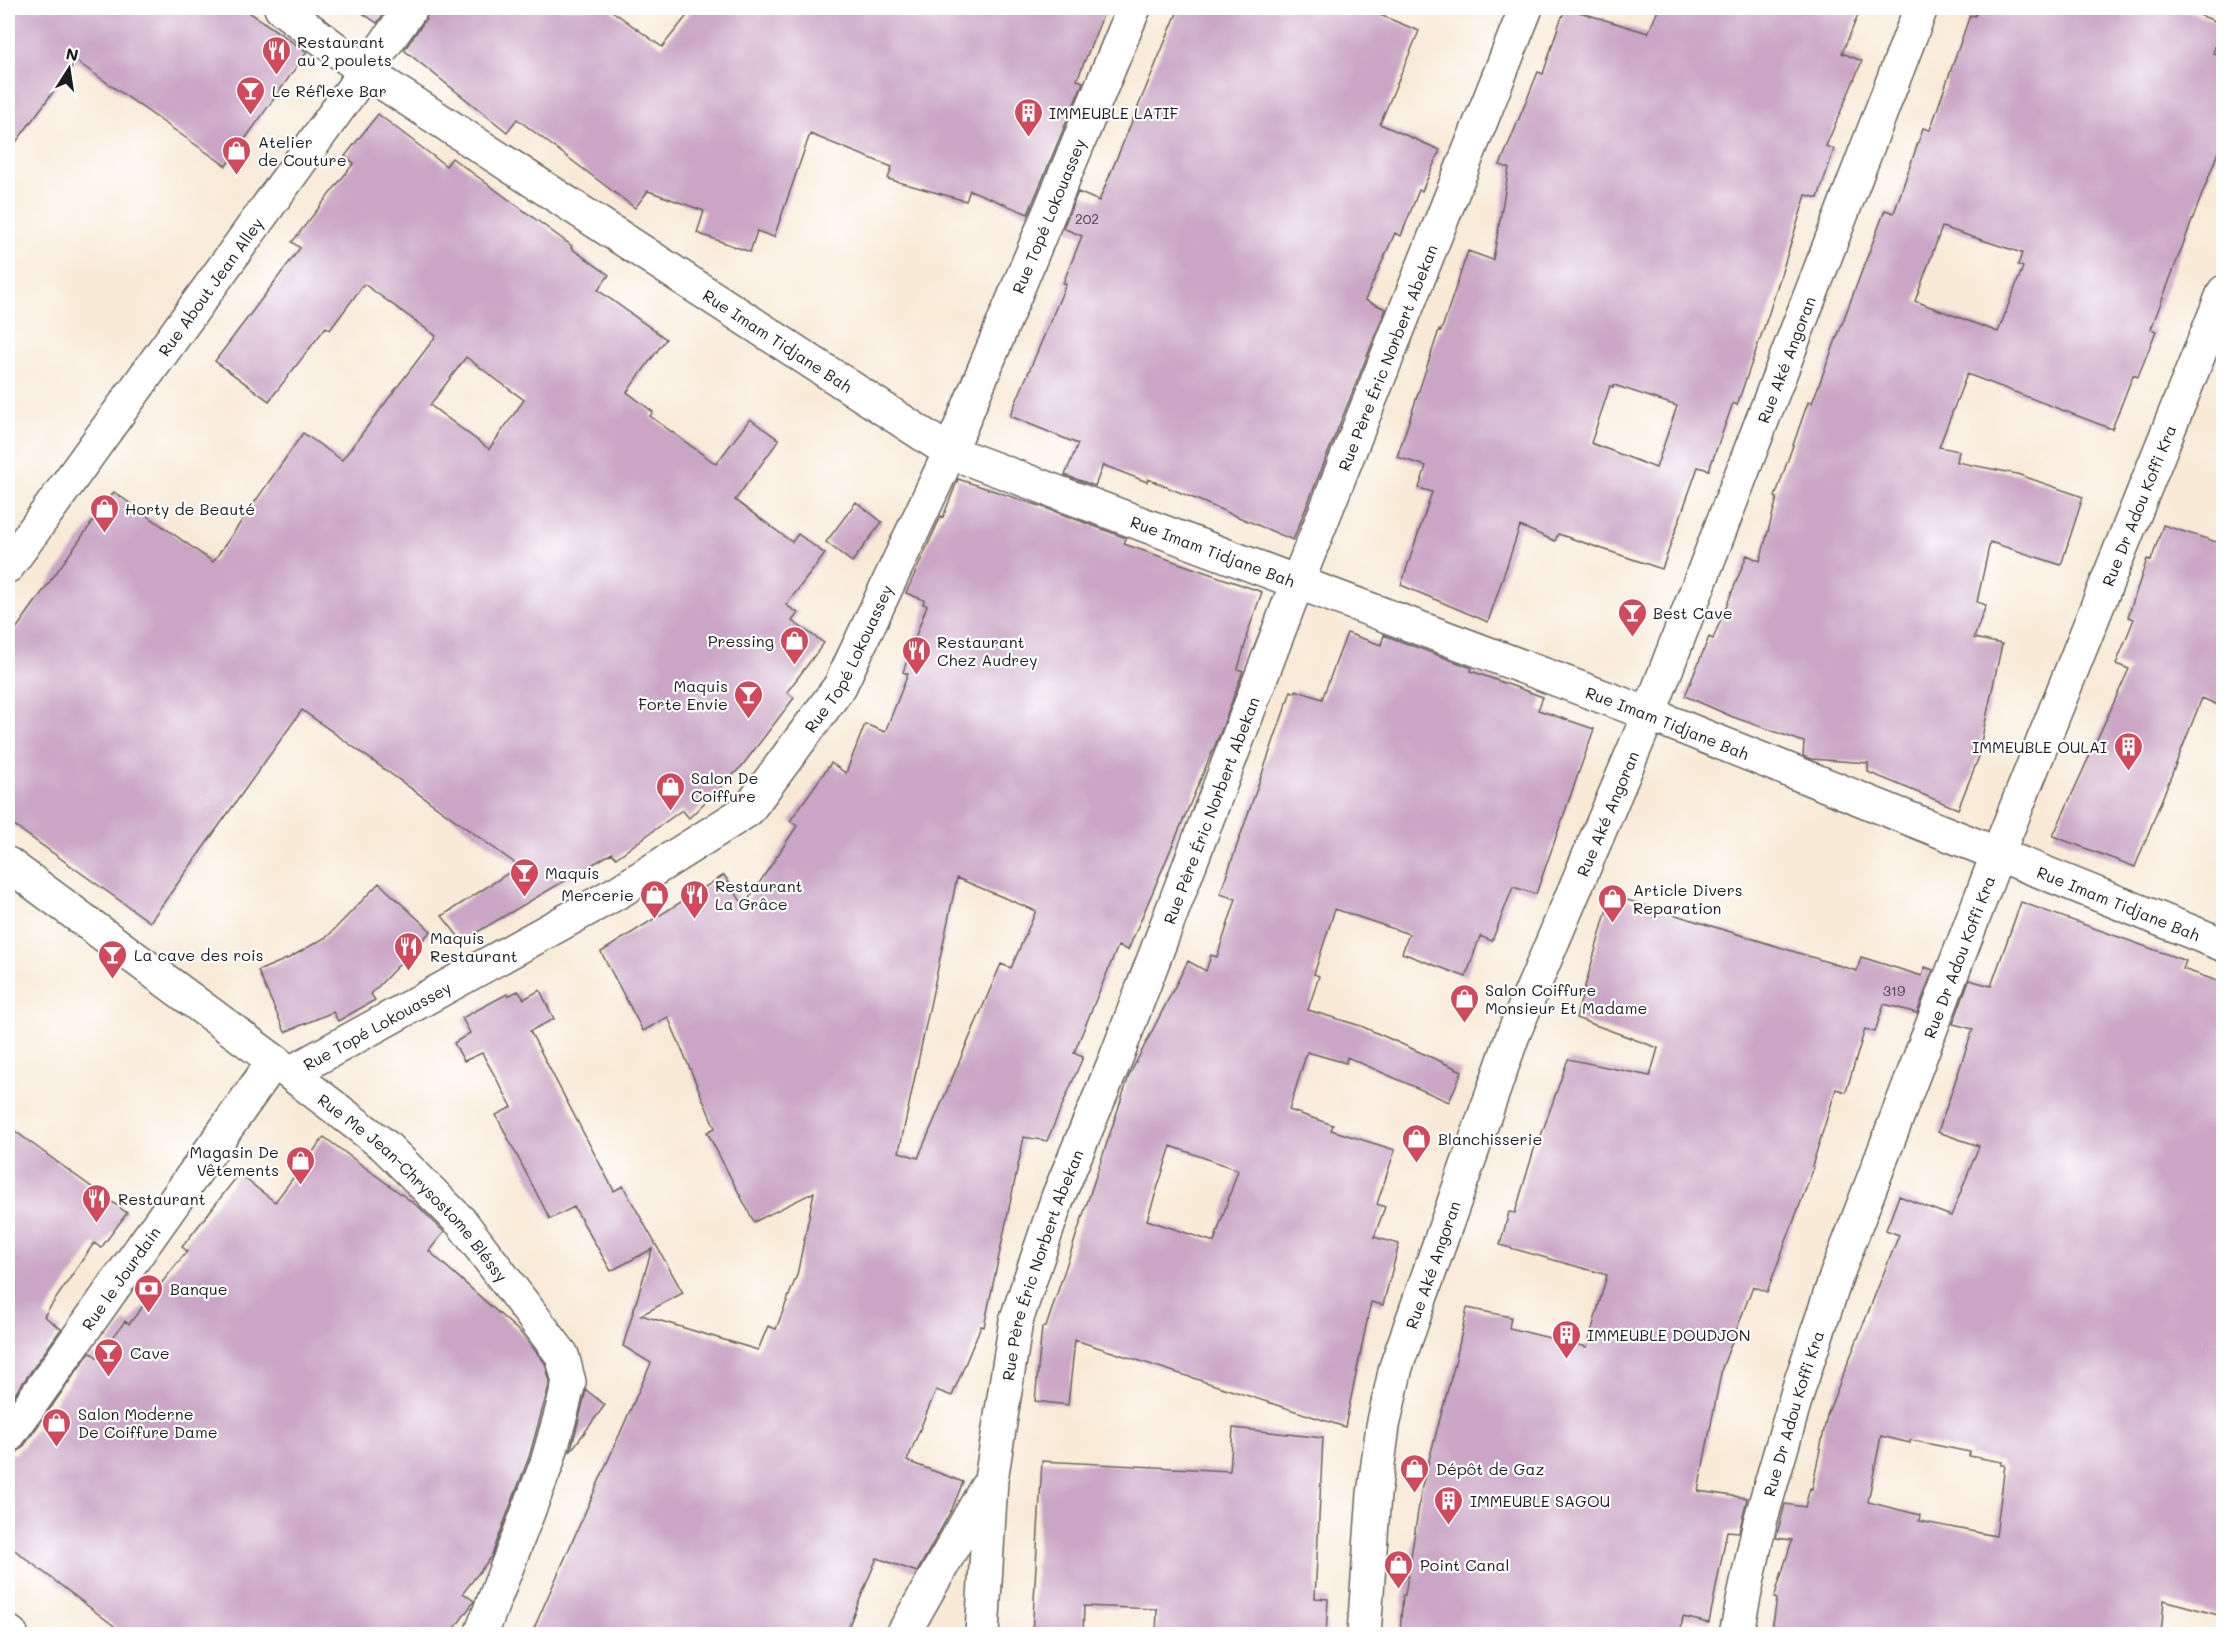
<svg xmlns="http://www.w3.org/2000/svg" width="2231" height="1642" viewBox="0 0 2231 1642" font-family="Mali,sans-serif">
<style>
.building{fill:#caa5c5;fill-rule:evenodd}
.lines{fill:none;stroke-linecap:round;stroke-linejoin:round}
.minor-casing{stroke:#69645d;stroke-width:36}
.minor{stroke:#fff;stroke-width:33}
.labels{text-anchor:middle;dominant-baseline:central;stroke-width:4.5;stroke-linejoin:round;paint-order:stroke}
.number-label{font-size:14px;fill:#483e46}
.poi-label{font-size:16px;fill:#1c1c1c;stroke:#fff;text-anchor:start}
.street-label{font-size:16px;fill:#1c1c1c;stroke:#fff}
</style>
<rect width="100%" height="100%" fill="#fff"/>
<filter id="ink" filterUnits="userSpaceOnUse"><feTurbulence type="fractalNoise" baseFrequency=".0167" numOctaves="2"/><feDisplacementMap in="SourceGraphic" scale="12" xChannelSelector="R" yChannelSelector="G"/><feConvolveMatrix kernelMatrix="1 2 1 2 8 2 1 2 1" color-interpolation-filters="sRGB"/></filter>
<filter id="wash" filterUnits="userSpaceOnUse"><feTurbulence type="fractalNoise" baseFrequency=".008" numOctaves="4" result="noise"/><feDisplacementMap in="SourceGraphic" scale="24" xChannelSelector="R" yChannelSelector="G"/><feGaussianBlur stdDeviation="1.35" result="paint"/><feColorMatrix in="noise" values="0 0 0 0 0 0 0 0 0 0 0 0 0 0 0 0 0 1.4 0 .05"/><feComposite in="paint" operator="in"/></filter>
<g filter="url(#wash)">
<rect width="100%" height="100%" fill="#f8ead7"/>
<g id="blocks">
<path class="building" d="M8 8H243L307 52 226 166 76 61 8 153Z
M355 8H388L377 23Z
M429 8H608L662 47 693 8H1106L1077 80 1083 82 1028 214 970 190 966 201 888 179 892 167 810 134 774 237 757 231 750 252 697 233 704 211 648 191 635 208 517 119 507 132 404 50 426 19Z
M1179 8H1363L1419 31 1380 124 1440 150 1422 191 1419 190 1401 236 1395 233 1365 300 1386 309 1293 540 1148 479 1147 482 1103 465 1095 486 1065 475 1078 444 1010 416 1066 284 1063 283 1082 236 1063 228 1078 192 1099 201Z
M1566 8 1648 33 1659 8H1861L1842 53 1862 61 1826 146 1834 149 1818 198 1806 195 1769 313 1737 405 1733 403 1709 470 1698 467 1662 569 1558 534 1555 541 1520 526 1488 622 1401 585 1432 492 1419 488 1426 466 1397 457 1439 330 1441 331 1468 251 1493 260 1509 168 1500 165 1538 72 1543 74 1559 24ZM1614 385 1677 406 1656 468 1591 443 1610 386 1613 387Z
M1978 8H2181L2223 24 2213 53 2223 56V139L2151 329 2156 331 2138 377 2133 375 2112 429 1967 374 1939 447 1959 451 1957 462 2017 474 2083 497 2061 565 1990 542 1977 602 1986 605 1974 638 2002 644 1981 742 1984 744 1958 809 1868 772V763L1811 759 1803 756 1804 742 1733 717 1685 696 1709 637 1713 639 1747 555 1760 561 1777 498 1775 497 1808 402 1812 403 1885 210 1894 213 1923 128 1930 130 1970 15 1975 16ZM1942 227 2022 253 2018 265 2023 267 1998 332 1915 301Z
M378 114 446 166 452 158 572 246 571 248 609 275 598 290 666 339 627 392 653 412 650 416 716 464 750 419 779 440 735 500 792 542 798 534 825 554 786 605 798 613 792 621 824 643 787 692 794 698 742 766 689 818 682 810 616 858 612 853 462 941 442 916 519 866 302 710 150 922 8 821V640L114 492 213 562 303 433 342 460 436 336 364 284 330 330 326 327 269 401 215 361 300 248 292 242 354 163 345 156ZM466 357 524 400 489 449 430 405Z
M958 479 1040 506 1126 538 1124 544 1262 592 1246 637 1247 638 1238 669 1243 671 1221 731 1128 950 1118 946 1074 1053 1083 1057 1047 1141 1024 1137 984 1327 981 1326 952 1396 936 1390 907 1461 963 1482 952 1509 917 1572 877 1558 845 1635H531L651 1363 623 1346 652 1249 611 1271 574 1207 550 1219 496 1115 512 1107 482 1053 464 1061 454 1043 470 1033 462 1018 507 994 508 996 518 991 524 999 540 990 554 1019 530 1031 614 1191 623 1186 683 1293 641 1315 758 1350 768 1326 776 1329 797 1275 814 1192 754 1222 707 1132 715 1128 668 1017 643 1031 601 952 724 875 744 906 797 826 790 821 831 763 846 773 865 724 885 732 908 674 903 672 927 605 923 604 924 600 906 593 941 516 943 517ZM957 878 1036 911 1011 968 1001 964 918 1158 899 1152Z
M856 502 882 522 852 562 826 542Z
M2163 525 2223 544V707L2202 698 2135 867 2053 836 2129 669 2116 664 2134 619 2128 617 2147 559 2151 561Z
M1347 633 1381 645 1384 635 1472 668 1471 671 1543 697 1538 710 1594 729 1536 894 1513 887 1492 941 1480 936 1466 977 1402 953 1409 934 1335 909 1314 974 1319 976 1308 1010 1361 1026 1462 1071 1449 1102 1347 1057 1346 1063 1307 1052 1289 1110 1333 1125 1331 1130 1395 1150 1377 1204 1385 1207 1374 1237 1399 1244 1383 1305 1371 1302 1345 1427 1075 1340 1068 1405 1035 1401 1042 1327H1046L1129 1076 1188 961 1206 971 1211 955 1217 957 1236 899 1220 894 1291 691 1296 693V690L1322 699ZM1171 1146 1238 1170 1214 1242 1147 1220Z
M379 883 431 931 371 994 375 1000 338 1021 333 1012 285 1032 258 971 289 958 328 936Z
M1611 895 1857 971 1861 957 1922 976 1925 967 1933 970 1917 1013 1884 1004 1875 1032 1865 1029 1846 1092 1836 1089 1812 1166 1814 1167 1767 1292 1753 1286 1722 1368 1698 1491 1747 1498 1739 1532 1727 1531 1709 1623 1683 1617 1680 1635H1450L1400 1631 1403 1595H1405L1422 1486 1456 1359 1467 1308 1511 1317 1509 1328 1587 1347 1607 1275 1500 1245 1509 1212 1515 1213 1535 1146 1537 1147 1568 1059 1650 1076 1658 1048 1576 1018Z
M2021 902 2186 961 2183 969 2223 983V1595L2218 1615 2164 1600 2161 1635H1771L1777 1599 1774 1598 1792 1540 1776 1538 1785 1504 1805 1507 1810 1488 1812 1489 1827 1415 1899 1235 1886 1230 1899 1196 1951 1216 1979 1146 1938 1132 1973 1029 1953 1024 1969 980 1991 986ZM1881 1436 1910 1443V1440L1970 1452 1969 1456 2002 1462 2001 1465H2005L1996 1536 1919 1521 1920 1515 1868 1502Z
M8 1126 127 1213 101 1248 94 1243 44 1316 61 1329 8 1404Z
M324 1137 420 1208 444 1232 429 1251 521 1333 545 1363 550 1382 529 1457 491 1557 463 1593 474 1601 472 1604 450 1635H126L8 1545V1455L16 1453 23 1447 90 1352 98 1358 125 1321 129 1324 187 1251 182 1247 239 1174 275 1202Z
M586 1390 605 1405 570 1452 579 1419Z
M1233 1428 1323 1438 1315 1598 1328 1599 1326 1635H1156L1157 1609 1084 1606 1083 1635H1032L1042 1461 1230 1471Z"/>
</g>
</g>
<g filter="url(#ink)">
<use href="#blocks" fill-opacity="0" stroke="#69645d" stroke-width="1.5"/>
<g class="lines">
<defs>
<g id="minor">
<path id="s1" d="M281 8 366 72 950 452 1649 714 2224 945"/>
<path id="s2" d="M8 566 411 8"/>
<path id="s3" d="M8 864 274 1061 385 1146 462 1223 562 1355 569 1382 561 1414 547 1463 481 1634"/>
<path id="s4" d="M290 1073 620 891 748 810 840 686 950 452 1134 8"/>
<path id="s5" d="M8 1436 274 1061"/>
<path d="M8 1632 11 1634"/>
<path d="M903 1634 986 1488"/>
<path id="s6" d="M982 1634 991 1480 1016 1321 1058 1197 1116 1058 1297 583 1526 8"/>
<path id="s7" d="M1364 1634 1374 1494 1383 1426 1396 1367 1513 1035 1649 714 1921 8"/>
<path id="s8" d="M1736 1634 1760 1522 1800 1384 1836 1277 1998 853 2224 292"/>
</g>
</defs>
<use href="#minor" class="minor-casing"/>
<use href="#minor" class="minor"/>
</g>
</g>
<defs>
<symbol id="restaurant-pin" viewBox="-11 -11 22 30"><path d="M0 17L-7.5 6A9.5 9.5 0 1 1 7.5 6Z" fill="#d1495b" stroke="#fff"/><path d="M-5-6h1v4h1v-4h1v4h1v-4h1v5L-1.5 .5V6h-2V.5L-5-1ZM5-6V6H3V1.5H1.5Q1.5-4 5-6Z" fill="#fff"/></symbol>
<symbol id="bar-pin" viewBox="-11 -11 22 30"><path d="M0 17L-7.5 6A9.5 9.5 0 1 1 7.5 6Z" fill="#d1495b" stroke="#fff"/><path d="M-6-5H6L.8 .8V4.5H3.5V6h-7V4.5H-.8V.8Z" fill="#fff"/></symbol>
<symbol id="building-pin" viewBox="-11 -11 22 30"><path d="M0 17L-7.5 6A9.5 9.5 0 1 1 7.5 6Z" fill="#d1495b" stroke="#fff"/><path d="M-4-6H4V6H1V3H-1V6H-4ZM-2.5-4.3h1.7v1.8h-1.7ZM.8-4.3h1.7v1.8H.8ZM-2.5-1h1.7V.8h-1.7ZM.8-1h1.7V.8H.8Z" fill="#fff"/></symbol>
<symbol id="shop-pin" viewBox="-11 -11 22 30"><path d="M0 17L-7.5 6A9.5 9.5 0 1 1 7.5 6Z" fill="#d1495b" stroke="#fff"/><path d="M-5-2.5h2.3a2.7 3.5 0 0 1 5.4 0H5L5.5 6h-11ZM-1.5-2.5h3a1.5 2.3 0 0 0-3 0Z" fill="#fff"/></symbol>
<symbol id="bank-pin" viewBox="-11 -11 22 30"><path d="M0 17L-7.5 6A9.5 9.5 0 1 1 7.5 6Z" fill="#d1495b" stroke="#fff"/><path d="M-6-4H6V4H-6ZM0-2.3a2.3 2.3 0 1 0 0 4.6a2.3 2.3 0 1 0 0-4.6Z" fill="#fff"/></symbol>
</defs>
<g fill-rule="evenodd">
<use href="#restaurant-pin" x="260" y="34" width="33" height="45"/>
<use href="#bar-pin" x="234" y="74" width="33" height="45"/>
<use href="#building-pin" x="1012" y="96" width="33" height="45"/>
<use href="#shop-pin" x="220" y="134" width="33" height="45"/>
<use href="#shop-pin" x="88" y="492" width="33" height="45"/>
<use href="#bar-pin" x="1616" y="596" width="33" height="45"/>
<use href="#shop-pin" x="778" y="624" width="33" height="45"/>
<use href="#restaurant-pin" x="900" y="634" width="33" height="45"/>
<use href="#bar-pin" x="732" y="678" width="33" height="45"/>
<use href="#building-pin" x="2112" y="730" width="33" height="45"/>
<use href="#shop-pin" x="654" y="770" width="33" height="45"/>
<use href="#bar-pin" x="508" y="856" width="33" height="45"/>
<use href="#shop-pin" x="638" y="878" width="33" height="45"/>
<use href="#restaurant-pin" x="678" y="878" width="33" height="45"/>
<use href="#shop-pin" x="1596" y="882" width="33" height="45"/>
<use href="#restaurant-pin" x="392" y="930" width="33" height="45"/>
<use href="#bar-pin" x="96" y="938" width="33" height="45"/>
<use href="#shop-pin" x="1448" y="982" width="33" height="45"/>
<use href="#shop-pin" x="1400" y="1122" width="33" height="45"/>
<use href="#shop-pin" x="284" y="1144" width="33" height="45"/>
<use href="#restaurant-pin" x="80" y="1182" width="33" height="45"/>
<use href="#bank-pin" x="132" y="1272" width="33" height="45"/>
<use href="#building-pin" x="1550" y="1318" width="33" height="45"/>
<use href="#bar-pin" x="92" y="1336" width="33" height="45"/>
<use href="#shop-pin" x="40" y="1406" width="33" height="45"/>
<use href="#shop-pin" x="1398" y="1452" width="33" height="45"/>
<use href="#building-pin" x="1432" y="1484" width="33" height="45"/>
<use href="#shop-pin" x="1382" y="1548" width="33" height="45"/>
</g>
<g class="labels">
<g class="number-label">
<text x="1087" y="218">202</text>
<text x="1894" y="990">319</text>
</g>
<g class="poi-label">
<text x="297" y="41">Restaurant<tspan x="297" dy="18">au 2 poulets</tspan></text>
<text x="272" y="90">Le Réflexe Bar</text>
<text x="1049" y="112">IMMEUBLE LATIF</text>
<text x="258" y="141">Atelier<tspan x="258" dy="18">de Couture</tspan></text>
<text x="125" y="508">Horty de Beauté</text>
<text x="1653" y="612">Best Cave</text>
<text x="774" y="640" text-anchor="end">Pressing</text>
<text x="937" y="641">Restaurant<tspan x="937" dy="18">Chez Audrey</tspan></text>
<text x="728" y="685" text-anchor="end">Maquis<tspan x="728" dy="18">Forte Envie</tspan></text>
<text x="2107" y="746" text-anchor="end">IMMEUBLE OULAI</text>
<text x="691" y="777">Salon De<tspan x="691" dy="18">Coiffure</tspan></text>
<text x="545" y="872">Maquis</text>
<text x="715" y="885">Restaurant<tspan x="715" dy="18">La Grâce</tspan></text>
<text x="1633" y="889">Article Divers<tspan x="1633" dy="18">Reparation</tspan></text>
<text x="634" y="894" text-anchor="end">Mercerie</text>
<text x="430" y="937">Maquis<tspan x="430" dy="18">Restaurant</tspan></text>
<text x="134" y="954">La cave des rois</text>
<text x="1485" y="989">Salon Coiffure<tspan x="1485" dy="18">Monsieur Et Madame</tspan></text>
<text x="1438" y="1138">Blanchisserie</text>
<text x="279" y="1151" text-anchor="end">Magasin De<tspan x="279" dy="18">Vêtements</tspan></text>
<text x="118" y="1198">Restaurant</text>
<text x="170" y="1288">Banque</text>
<text x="1587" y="1334">IMMEUBLE DOUDJON</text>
<text x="130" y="1352">Cave</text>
<text x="78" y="1413">Salon Moderne<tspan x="78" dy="18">De Coiffure Dame</tspan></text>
<text x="1436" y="1468">Dépôt de Gaz</text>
<text x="1470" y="1500">IMMEUBLE SAGOU</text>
<text x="1420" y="1564">Point Canal</text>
</g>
<g class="street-label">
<text stroke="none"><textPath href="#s4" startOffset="1197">Rue Topé Lokouassey</textPath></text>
<text stroke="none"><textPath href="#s2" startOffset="345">Rue About Jean Alley</textPath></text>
<text stroke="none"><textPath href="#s1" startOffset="598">Rue Imam Tidjane Bah</textPath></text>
<text stroke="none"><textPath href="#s6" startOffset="1348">Rue Père Éric Norbert Abekan</textPath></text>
<text stroke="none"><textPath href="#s7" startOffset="1350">Rue Aké Angoran</textPath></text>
<text stroke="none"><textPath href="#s8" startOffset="1200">Rue Dr Adou Koffi Kra</textPath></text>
<text stroke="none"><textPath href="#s1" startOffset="1084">Rue Imam Tidjane Bah</textPath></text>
<text stroke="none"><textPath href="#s4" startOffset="711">Rue Topé Lokouassey</textPath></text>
<text stroke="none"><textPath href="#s1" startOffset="1570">Rue Imam Tidjane Bah</textPath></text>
<text stroke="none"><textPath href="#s6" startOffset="862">Rue Père Éric Norbert Abekan</textPath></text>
<text stroke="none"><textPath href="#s7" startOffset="862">Rue Aké Angoran</textPath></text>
<text stroke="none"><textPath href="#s1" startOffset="2056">Rue Imam Tidjane Bah</textPath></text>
<text stroke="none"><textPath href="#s8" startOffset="714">Rue Dr Adou Koffi Kra</textPath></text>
<text stroke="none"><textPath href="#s4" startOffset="99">Rue Topé Lokouassey</textPath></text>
<text stroke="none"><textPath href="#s3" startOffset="520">Rue Me Jean-Chrysostome Bléssy</textPath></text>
<text stroke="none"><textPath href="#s7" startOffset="378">Rue Aké Angoran</textPath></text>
<text stroke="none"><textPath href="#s6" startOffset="376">Rue Père Éric Norbert Abekan</textPath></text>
<text stroke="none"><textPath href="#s5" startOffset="194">Rue le Jourdain</textPath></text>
<text stroke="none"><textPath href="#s8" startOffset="228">Rue Dr Adou Koffi Kra</textPath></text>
</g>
</g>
<rect width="2231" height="1642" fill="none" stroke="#fff" stroke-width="30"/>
<g transform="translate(69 69) rotate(12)" stroke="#ffffff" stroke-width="4.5" paint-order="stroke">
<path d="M0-4.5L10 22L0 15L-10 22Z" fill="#1c1c1c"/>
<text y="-9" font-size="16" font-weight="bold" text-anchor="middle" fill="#1c1c1c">N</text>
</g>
</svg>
